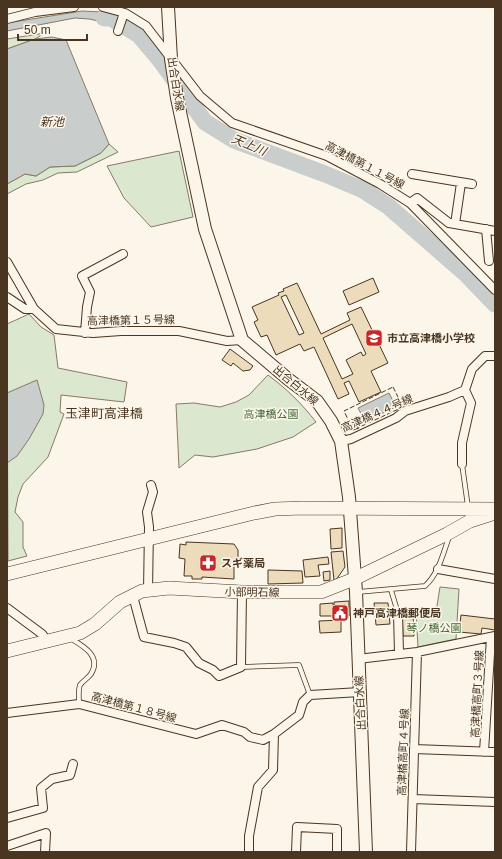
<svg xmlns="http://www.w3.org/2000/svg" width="502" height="859" viewBox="0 0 502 859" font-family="Helvetica,'Noto Sans JP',sans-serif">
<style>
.green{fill:#dce7d0;stroke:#887966}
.water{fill:#c9cecd;stroke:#887966}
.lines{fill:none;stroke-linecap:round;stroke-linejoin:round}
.river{stroke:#c9cecd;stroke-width:17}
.building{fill:#ecdcbc;stroke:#4a3520;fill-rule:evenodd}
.lane-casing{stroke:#4a3520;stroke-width:5.5}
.street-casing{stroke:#4a3520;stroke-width:10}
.secondary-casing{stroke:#4a3520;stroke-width:14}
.primary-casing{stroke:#4a3520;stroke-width:14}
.lane{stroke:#fbf6e9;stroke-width:4}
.street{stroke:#fbf6e9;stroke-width:8}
.secondary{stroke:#fbf6e9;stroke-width:12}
.primary{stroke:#fbf6e9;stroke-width:13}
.fence{stroke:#4a3520;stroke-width:1;stroke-dasharray:5 2;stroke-linecap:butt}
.labels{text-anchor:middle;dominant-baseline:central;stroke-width:3;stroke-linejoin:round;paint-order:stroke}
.street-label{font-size:11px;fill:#4a3520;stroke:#fbf6e9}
.poi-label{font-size:11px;font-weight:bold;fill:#4a3520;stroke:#fbf6e9;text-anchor:start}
.park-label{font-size:11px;fill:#436837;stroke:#fbf6e9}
.water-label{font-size:12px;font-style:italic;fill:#4a3520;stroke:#fbf6e9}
.quarter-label{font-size:13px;fill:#4a3520;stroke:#fbf6e9}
</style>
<rect width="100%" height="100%" fill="#fbf6e9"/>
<path class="green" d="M45 33 35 39 7 49V39Z
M109 144 118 152 77 172 58 173 43 180 26 184 7 194V184L25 174 36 176 50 167 75 166 101 153Z
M179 151 193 217 151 227 124 198 107 166Z
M29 314 41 327 54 335 58 368 127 382 124 402 61 395 60 412 64 414 48 457 23 484 18 497 15 512 23 522V547L27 556 8 561 7 324Z
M268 375C287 389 302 404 316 422L293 437 257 449 213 457 195 455 179 468 176 404 194 403 220 407 236 402 249 395Z
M440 587 459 589 456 639 418 647 416 612H436Z"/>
<path class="water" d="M82 11 102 12 120 16 116 25 113 23 111 26 107 25 108 23 89 19 75 18 7 31V23Z
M52 37 66 40 109 144 101 153 75 166 50 167 36 176 25 174 7 184V49L35 39Z
M37 380 44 405 43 414 29 439 17 456 7 463V393Z
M389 393 396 407 365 421 358 408Z"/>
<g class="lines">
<path class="river" d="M104 18H111L139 35 160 60 205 122 234 140 325 174 363 190 388 206 466 274 495 304"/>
</g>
<path class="building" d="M373 278 379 292 349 305 343 291Z
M297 283 321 334 350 320 347 313 361 307 388 363 371 371 381 392 359 402 349 381 344 383 349 394 338 399 314 347 304 351 300 344 276 355 267 335 261 337 254 322 258 320 252 307 279 295 278 293 284 291 283 289ZM286 295 304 333 299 335 281 297ZM352 324 366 354 363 356 361 352 346 360 353 374 342 379 323 338Z
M230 349 253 366 250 370 243 371 233 363 231 366 222 360Z
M356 423 359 428 353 430 351 426Z
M342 528V548L331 549 330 529Z
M186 542 234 544 238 550V561H234V579L202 577V579H192V576H184L185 559 179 558 180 544 186 545Z
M343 551 345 567 336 580H334L331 552Z
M328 557 329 564 318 565 320 576 305 577 303 560Z
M268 570 302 571 303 583 268 584Z
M330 571V580L324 581 323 572Z
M349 601V616H335L334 602Z
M333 603 334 616H320V604Z
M374 603H388L390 624 376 625Z
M402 612H413L414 636H403Z
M461 615 495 619V630L482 628 481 634 459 632Z
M341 620V632L320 633 319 621Z"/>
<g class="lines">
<defs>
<path id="lane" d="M462 464 468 507
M391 590 398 613
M358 592 425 586C438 574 442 557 448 540L447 536
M70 638C83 646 102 656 91 674 88 678 83 681 80 685 78 690 79 698 79 704
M241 667 299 665 310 695"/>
<path id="street" d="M103 7 125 13 146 26 200 96 232 123 327 156 380 184 410 203 495 290
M7 19 35 12 74 7
M118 31 124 13
M412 174 472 184
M410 203 417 198 449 223 495 231
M455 224 461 183
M486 229 489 261
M7 262 34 309
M7 297 25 309H34L56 329 93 333 121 331H179L227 341 242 340
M85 333 87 307 90 292 82 276 123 254
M341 441 351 439 396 418 405 411 449 397 465 390 472 369 485 356H495
M462 464V443L471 403 465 390
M438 569 495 579
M148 591 149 527 147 512 153 492 151 485
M133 596 144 637 174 643 186 647 199 663 213 670 219 676 241 667 242 592
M7 608 42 634 48 642
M398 613 399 654
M358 659 417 652 495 636
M7 713 79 704 196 734 222 725 244 732 250 737 263 740 274 734
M414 749 495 752
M484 752 491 637
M413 799 495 802
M7 818 43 808 41 788 52 779 70 775 73 764
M7 846 46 833 45 852
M249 852V836L258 787 273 770 274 734 299 715 303 702 310 695 360 692
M296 852 297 827 337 829V852
M411 852 417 652"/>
<path id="secondary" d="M168 7 171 59 177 98 205 229 242 340 288 379 317 401 331 421 341 441 349 497 356 592 366 852"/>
<path id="primary" d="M7 574 254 513 275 509 303 508 495 509
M7 651 80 633 95 624 120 602 142 591 169 588 242 592H321L354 579 447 534 470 521 495 513"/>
</defs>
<use href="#lane" class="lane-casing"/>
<use href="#street" class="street-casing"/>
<use href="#secondary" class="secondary-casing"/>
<use href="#primary" class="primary-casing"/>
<use href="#lane" class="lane"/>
<use href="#street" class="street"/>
<use href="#secondary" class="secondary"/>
<use href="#primary" class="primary"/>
<path class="fence" d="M393 387 403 407 353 430 344 411Z"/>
</g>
<defs>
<symbol id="school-square" viewBox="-11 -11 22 22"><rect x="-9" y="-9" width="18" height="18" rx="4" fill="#c62828" stroke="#fbf6e9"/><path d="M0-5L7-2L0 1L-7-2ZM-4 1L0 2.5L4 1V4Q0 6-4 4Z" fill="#fff"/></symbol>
<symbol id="pharmacy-square" viewBox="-11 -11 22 22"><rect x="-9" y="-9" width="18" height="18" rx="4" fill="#c62828" stroke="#fbf6e9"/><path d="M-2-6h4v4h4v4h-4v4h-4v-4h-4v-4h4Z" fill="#fff"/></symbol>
<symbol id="civic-square" viewBox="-11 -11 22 22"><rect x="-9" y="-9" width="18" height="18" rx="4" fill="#c62828" stroke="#fbf6e9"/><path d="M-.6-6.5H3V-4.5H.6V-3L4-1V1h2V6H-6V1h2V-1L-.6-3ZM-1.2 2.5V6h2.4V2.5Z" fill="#fff"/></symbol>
</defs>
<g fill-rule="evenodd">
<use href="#school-square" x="364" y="328" width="20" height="20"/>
<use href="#pharmacy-square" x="198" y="553" width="20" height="20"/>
<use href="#civic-square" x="330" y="603" width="20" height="20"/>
</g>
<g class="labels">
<g class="street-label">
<text transform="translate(176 84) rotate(81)">出合白水線</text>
<text transform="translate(365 165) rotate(28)">高津橋第１１号線</text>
<text transform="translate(131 320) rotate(-1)">高津橋第１５号線</text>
<text transform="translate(296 385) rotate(40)">出合白水線</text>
<text transform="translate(377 413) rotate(-24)">高津橋４４号線</text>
<text transform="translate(252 592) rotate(1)">小部明石線</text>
<text transform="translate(477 694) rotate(-87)">高津橋高町３号線</text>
<text transform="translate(360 703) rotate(-93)">出合白水線</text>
<text transform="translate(134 707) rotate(15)">高津橋第１８号線</text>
<text transform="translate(403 752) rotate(-88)">高津橋高町４号線</text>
</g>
<g class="poi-label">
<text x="387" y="338">市立高津橋小学校</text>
<text x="221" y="563">スギ薬局</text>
<text x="353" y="613">神戸高津橋郵便局</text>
</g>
<g class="park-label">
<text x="271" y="414">高津橋公園</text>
<text x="434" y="628">琴ノ橋公園</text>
</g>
<g class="water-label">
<text x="52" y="122">新池</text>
<text transform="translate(249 145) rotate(23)">天上川</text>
</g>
<g class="quarter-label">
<text x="104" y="413">玉津町高津橋</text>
</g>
</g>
<rect width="502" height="859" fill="none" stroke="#4a3520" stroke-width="16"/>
<path d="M18 34v6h69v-6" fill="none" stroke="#4a3520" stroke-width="2"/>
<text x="24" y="34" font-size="12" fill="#4a3520" stroke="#fbf6e9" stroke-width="3" paint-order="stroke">50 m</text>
</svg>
